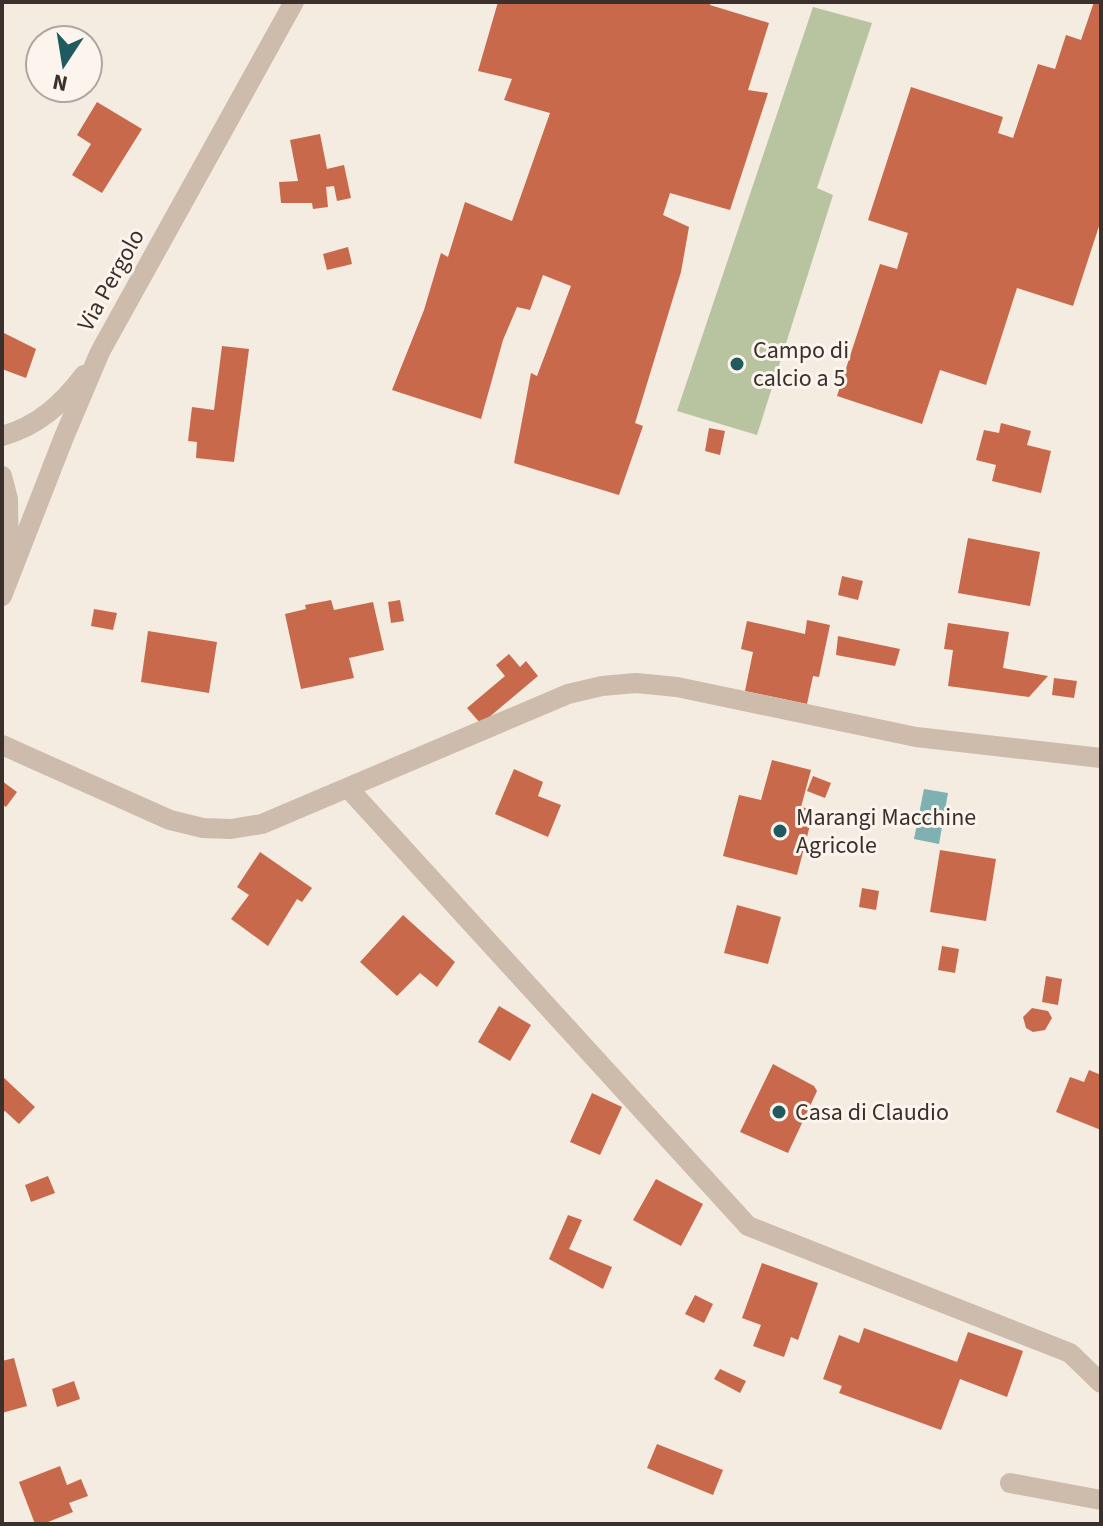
<svg xmlns="http://www.w3.org/2000/svg" width="1103" height="1526" viewBox="0 0 1103 1526" font-family="'Source Sans 3',sans-serif">
<style>
.green{fill:#b8c4a0}
.water{fill:#7fb0b2}
.building{fill:#c8694b}
.lines{fill:none;stroke-linecap:round;stroke-linejoin:round}
.street{stroke:#cdbbac;stroke-width:20}
.poi-dot{fill:#1f5a5e;stroke:#fbf5ee;stroke-width:3}
.labels{text-anchor:middle;dominant-baseline:central;stroke-width:6;stroke-linejoin:round;paint-order:stroke}
.street-label{font-size:24px;fill:#3b302b;stroke:#fbf5ee}
.poi-label{font-size:24px;fill:#3b302b;stroke:#fbf5ee;text-anchor:start}
</style>
<rect width="100%" height="100%" fill="#f4ebe1"/>
<path class="green" d="M813 7 872 23 817 188 833 195 757 435 677 411Z"/>
<path class="water" d="M924 789 948 793 939 844 914 839Z"/>
<path class="building" d="M498 2H711L710 5 769 23 748 90 768 93 730 210 670 193 663 215 689 227 681 272 635 423 643 426 619 495 514 463 531 373 537 376 571 286 543 275 530 310 517 307 503 340 481 419 392 390 424 310 441 253 448 257 465 202 512 221 550 113 504 100 512 79 478 71Z
M1094 2H1101V220L1073 306 1017 288 986 385 940 370 922 424 837 396 880 264 897 269 908 233 868 220 911 87 1003 117 998 133 1013 138 1038 64 1055 69 1066 35 1081 40Z
M97 102 142 129 102 193 72 175 91 144 77 135Z
M320 134 327 169 344 165 351 198 337 201 334 186 326 187 328 207 313 209 312 203H281L279 182 298 181 290 140Z
M348 247 352 264 327 270 323 254Z
M2 332 36 349 26 378 2 369Z
M222 346 249 349 234 462 196 458 197 442 188 441 192 407 214 410Z
M1001 423 1031 431 1027 445 1051 451 1041 493 992 481 996 465 976 460 984 430 999 433Z
M709 428 725 431 720 455 705 451Z
M968 538 1040 552 1030 606 958 593Z
M842 576 863 581 858 600 838 595Z
M331 600 334 610 373 602 384 650 349 658 354 678 301 689 285 614 306 609 305 605Z
M400 600 404 621 391 623 388 602Z
M94 609 117 613 113 630 91 626Z
M807 620 830 625 819 677 813 676 807 704 745 691 753 652 741 649 747 621 805 634Z
M948 623 1009 632 1003 668 1048 676 1029 697 948 686 953 650 944 649Z
M148 631 217 642 209 693 141 682Z
M838 636 900 649 895 666 836 655Z
M509 654 520 667 526 661 538 676 481 724 467 708 505 676 496 665Z
M1054 678 1077 681 1074 698 1052 695Z
M772 760 811 770 801 807 814 810 797 875 723 856 739 795 761 800Z
M514 769 543 782 538 796 561 805 548 837 495 814Z
M813 776 831 783 825 798 807 791Z
M2 781 17 792 6 807 2 804Z
M940 850 996 859 986 921 930 912Z
M260 852 312 888 302 902 297 899 268 946 231 919 249 895 237 887Z
M862 888 879 891 876 910 859 907Z
M737 905 781 917 768 964 724 953Z
M403 915 455 962 437 987 420 973 397 996 360 962Z
M942 946 959 949 955 973 938 970Z
M1046 976 1062 979 1058 1005 1042 1002Z
M499 1006 531 1025 510 1061 478 1042Z
M1032 1008 1048 1011 1052 1018 1045 1030 1033 1032 1026 1028 1023 1017Z
M773 1064 814 1086 817 1091 788 1153 740 1132Z
M1089 1070 1101 1075V1130L1056 1112 1070 1077 1084 1082Z
M2 1076 35 1107 19 1124 5 1111 2 1113Z
M592 1093 622 1107 600 1155 570 1142Z
M48 1176 55 1193 31 1202 25 1185Z
M656 1179 703 1204 681 1246 633 1220Z
M568 1215 582 1220 569 1249 612 1267 603 1289 549 1259Z
M762 1263 818 1283 798 1340 791 1337 784 1357 753 1346 761 1325 742 1318Z
M695 1295 713 1304 704 1323 685 1314Z
M864 1328 957 1362 968 1332 1023 1351 1007 1397 960 1379 941 1430 839 1393 842 1386 823 1379 839 1335 859 1343Z
M14 1358 27 1406 2 1413V1361Z
M720 1369 746 1381 740 1393 714 1379Z
M74 1381 80 1399 57 1407 52 1389Z
M657 1444 723 1470 713 1495 647 1468Z
M60 1466 67 1485 81 1479 88 1496 69 1503 73 1512 43 1524H35L19 1482Z"/>
<g class="lines">
<path class="street" d="M2 436C38 426 62 404 84 375
M2 476 8 499 9 567
M2 596 64 437 100 352 294 2
M2 745 170 820 203 828 231 829 262 824 568 694 602 686 636 683 677 687 916 737 1101 758
M348 788 748 1226 1070 1353 1101 1383
M1010 1483 1101 1500"/>
</g>
<g class="poi-dot">
<circle cx="737" cy="364" r="8"/>
<circle cx="780" cy="831" r="8"/>
<circle cx="779" cy="1112" r="8"/>
</g>
<g class="labels">
<g class="street-label">
<text transform="translate(111 280) rotate(-61)">Via Pergolo</text>
</g>
<g class="poi-label">
<text x="753" y="350">Campo di<tspan x="753" dy="28">calcio a 5</tspan></text>
<text x="796" y="817">Marangi Macchine<tspan x="796" dy="28">Agricole</tspan></text>
<text x="795" y="1112">Casa di Claudio</text>
</g>
</g>
<rect width="1103" height="1526" fill="none" stroke="#3b302b" stroke-width="8"/>
<g transform="translate(64 64) rotate(192)"><circle r="38" fill="#fbf5ee" stroke="#aea6a0" stroke-width="2"/>
<path d="M0-6L14 30L0 20L-14 30Z" fill="#1f5a5e"/>
<text y="-12" font-size="22" font-weight="bold" text-anchor="middle" fill="#3b302b">N</text>
</g>
</svg>
